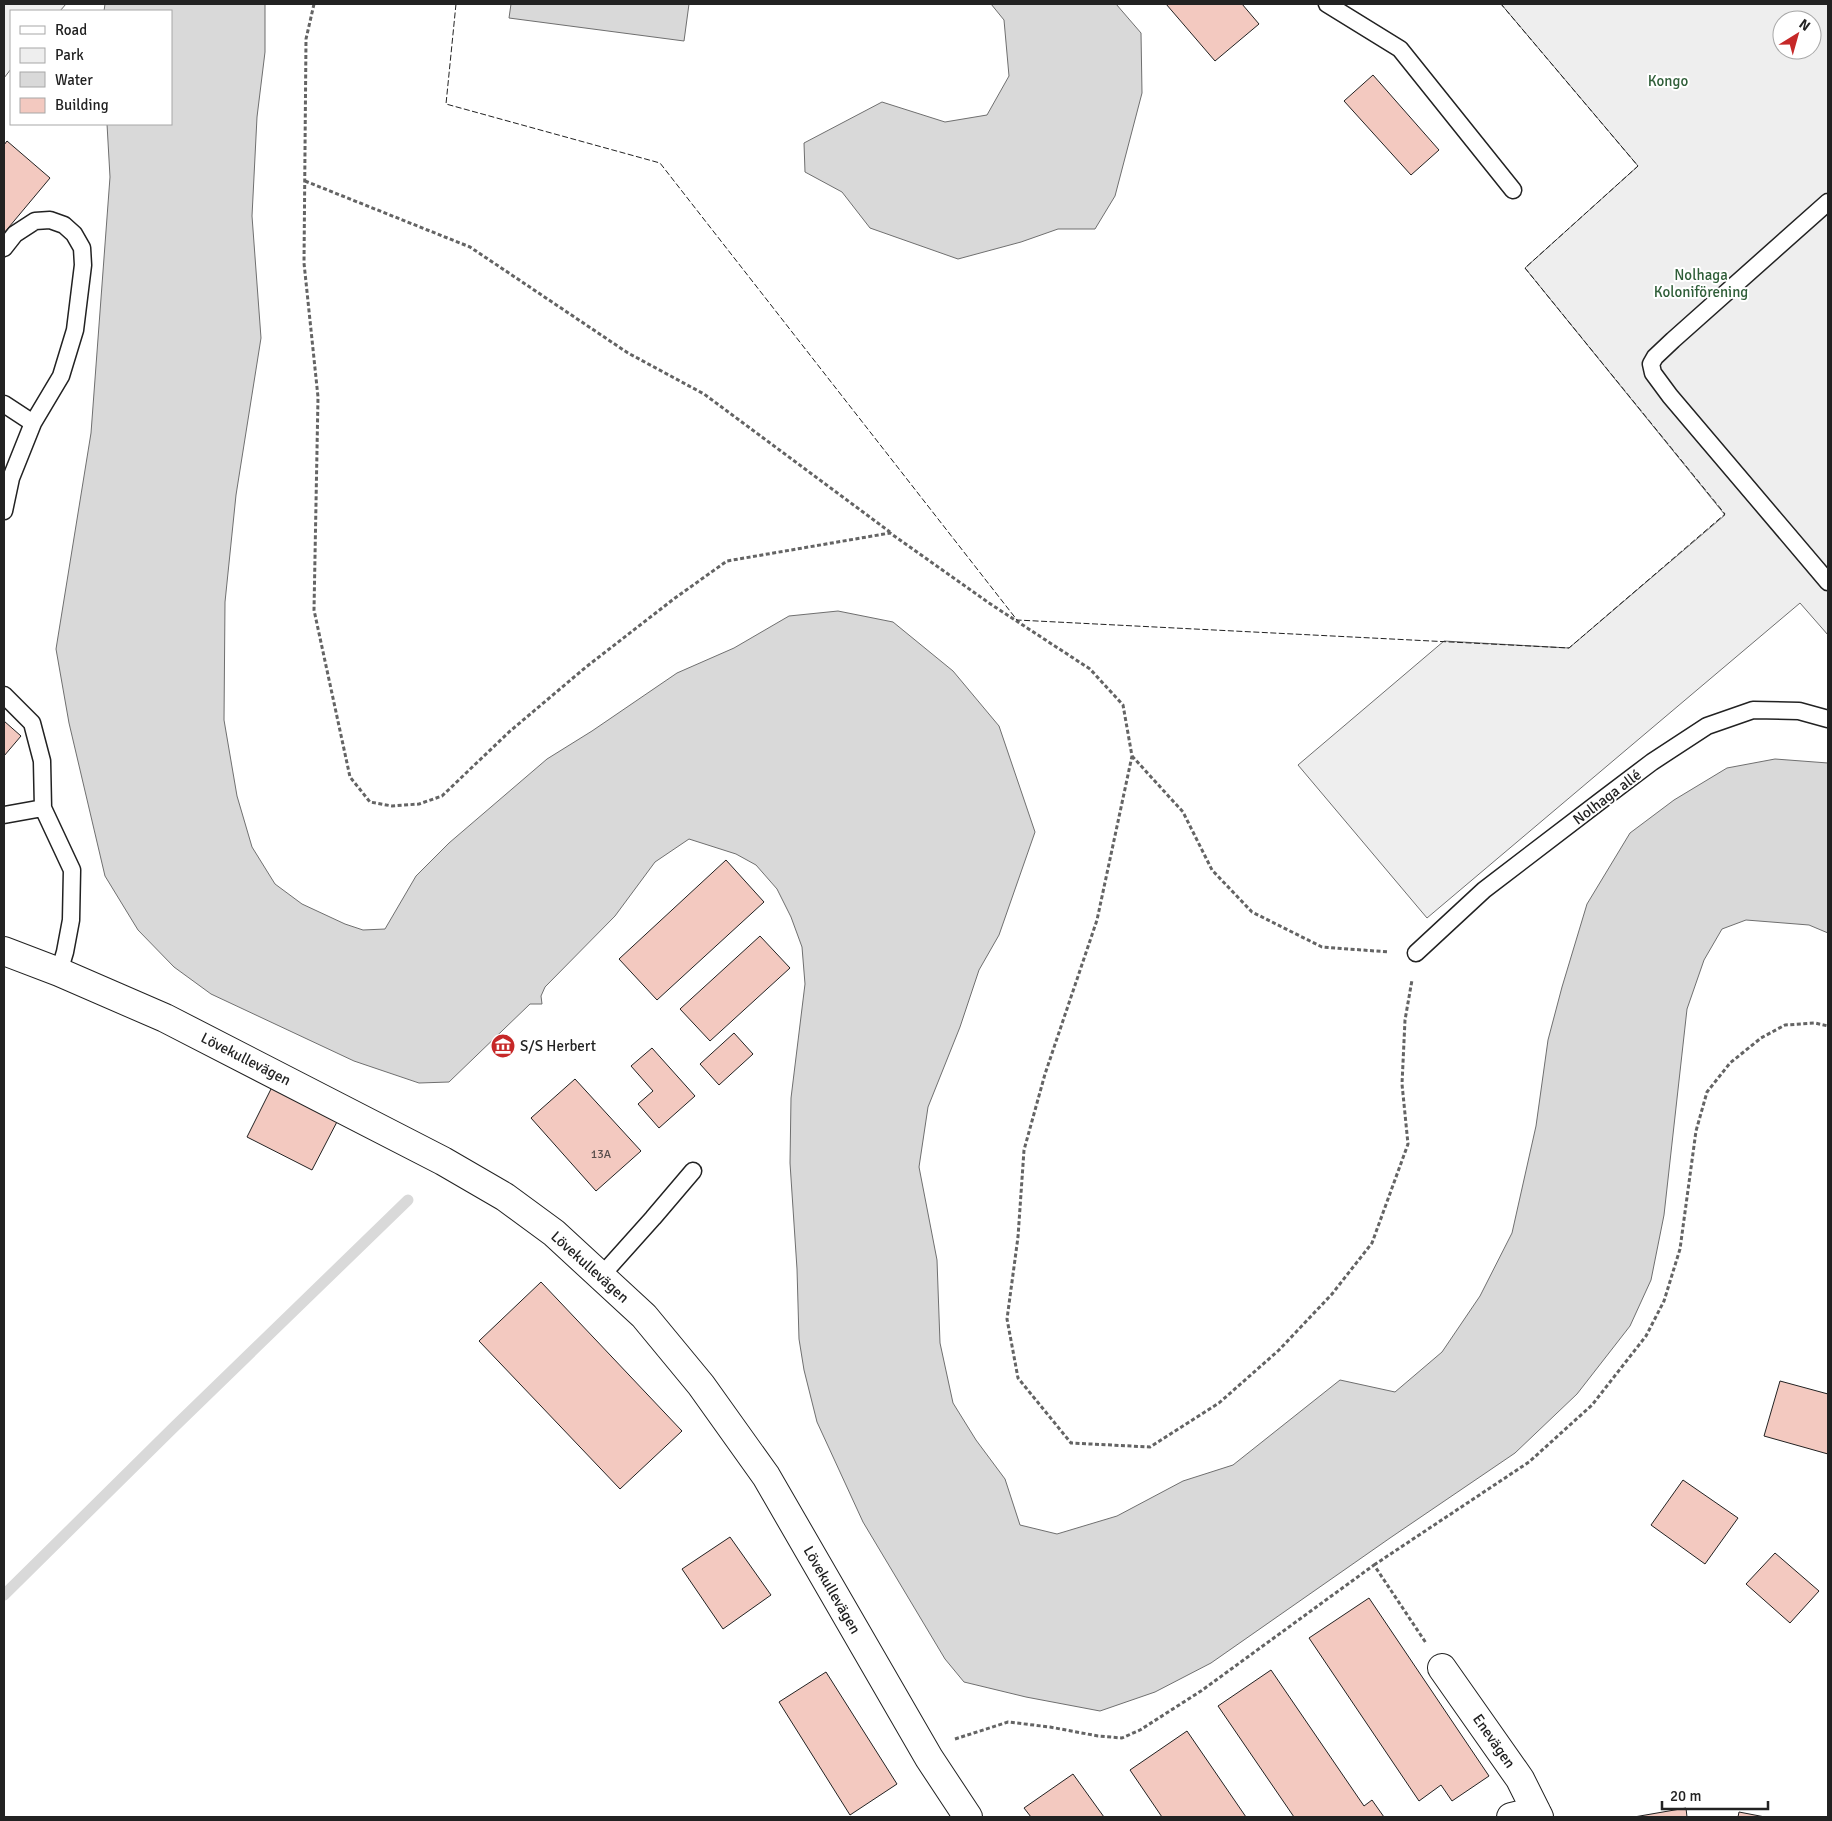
<svg xmlns="http://www.w3.org/2000/svg" width="1832" height="1821" viewBox="0 0 1832 1821" font-family="Signika,sans-serif">
<style>
.green{fill:#eee;stroke:#6f6f6f;fill-rule:evenodd}
.water{fill:#d9d9d9;stroke:#6f6f6f}
.lines{fill:none;stroke-linecap:round;stroke-linejoin:round}
.stream{stroke:#d9d9d9;stroke-width:11}
.building{fill:#f3c9c0;stroke:#222}
.lane-casing{stroke:#222;stroke-width:19}
.street-casing{stroke:#222;stroke-width:30}
.secondary-casing{stroke:#222;stroke-width:30}
.path{stroke:#646464;stroke-width:3;stroke-dasharray:4 2.5;stroke-linecap:butt}
.lane{stroke:#fff;stroke-width:16}
.street{stroke:#fff;stroke-width:28}
.secondary{stroke:#fff;stroke-width:28}
.fence{stroke:#222;stroke-width:1;stroke-dasharray:6 2.5;stroke-linecap:butt}
.labels{text-anchor:middle;dominant-baseline:central;stroke-width:4;stroke-linejoin:round;paint-order:stroke}
.number-label{font-size:12px;fill:#564c4a}
.park-label{font-size:15px;fill:#2f5e38;stroke:#fff}
.street-label{font-size:15px;fill:#222;stroke:#fff}
.poi-label{font-size:15px;fill:#222;stroke:#fff;text-anchor:start}
</style>
<rect width="100%" height="100%" fill="#fff"/>
<path class="green" d="M4 4H66L60 11H11V69L4 78Z
M1501 4H1828V635L1800 603 1427 918 1298 765 1444 641 1569 648 1725 515 1525 268 1638 166ZM1782 20H1812V50H1782Z"/>
<path class="water" d="M105 4H265V52L257 117 252 216 261 338 236 495 225 602 224 720 237 796 252 847 275 884 302 904 345 924 363 930 385 929 416 876 449 843 547 759 592 731 677 673 734 648 789 616 838 611 893 622 953 671 999 726 1035 832 999 935 979 970 960 1027 928 1107 919 1167 937 1260 940 1343 953 1403 976 1440 1005 1479 1020 1525 1057 1534 1117 1516 1183 1481 1233 1465 1340 1380 1395 1392 1442 1352 1480 1296 1512 1233 1536 1126 1548 1040 1562 987 1587 904 1630 833 1674 800 1727 768 1775 759 1828 763V933L1809 925 1746 920 1722 929 1704 960 1687 1009 1664 1215 1651 1280 1630 1326 1577 1394 1515 1453 1390 1538 1211 1663 1155 1692 1100 1711 1026 1697 964 1682 945 1659 863 1522 817 1422 804 1370 799 1339 797 1269 790 1163 791 1098 805 984 802 947 791 917 777 889 756 865 736 854 689 839 655 862 615 916 545 987 541 996 542 1004H530L449 1082 419 1083 354 1061 211 994 174 967 138 930 105 876 69 723 56 649 91 433 110 177 107 124H171V11H104Z
M511 4H689L684 41 509 18Z
M991 4H1116L1141 33 1142 93 1115 196 1095 229H1058L1021 242 958 259 870 228 842 192 805 172 804 143 882 102 945 122 987 115 1009 76 1004 20Z"/>
<g class="lines">
<path class="stream" d="M4 1595 172 1429 408 1200"/>
</g>
<path class="building" d="M1166 4H1242L1259 24 1215 61Z
M1373 75 1439 150 1411 175 1344 101Z
M7 141 50 178 4 233V145Z
M4 721 21 736 4 756Z
M726 860 764 902 657 1000 619 959Z
M760 936 790 968 710 1041 680 1009Z
M734 1033 753 1054 719 1085 700 1064Z
M652 1048 695 1096 659 1128 638 1104 653 1091 631 1066Z
M575 1079 641 1151 596 1191 531 1118Z
M274 1083 340 1116 312 1170 247 1137Z
M541 1282 682 1431 620 1489 479 1341Z
M1780 1381 1828 1394V1454L1764 1436Z
M1683 1480 1738 1518 1705 1564 1651 1525Z
M730 1537 771 1595 723 1629 682 1569Z
M1775 1553 1819 1591 1790 1623 1746 1584Z
M1369 1598 1489 1776 1452 1801 1441 1785 1419 1801 1309 1638Z
M1271 1670 1364 1806 1372 1800 1384 1817H1294L1218 1706Z
M826 1672 897 1784 850 1815 779 1702Z
M1187 1731 1246 1817H1162L1130 1770Z
M1073 1774 1104 1817H1031L1024 1808Z
M1686 1808 1687 1817H1634Z
M1739 1812 1765 1817H1738Z"/>
<g class="lines">
<defs>
<path id="lane" d="M1327 4 1400 49 1513 190
M1828 202 1673 340 1655 357 1651 364 1653 373 1670 396 1828 582
M4 248 15 234 35 221 50 220 64 225 74 234 82 248 83 265 75 330 61 376 33 423 11 478 4 511
M4 404 33 423
M4 695 32 723 42 761 43 808 72 870 71 920 65 952 59 972
M4 815 43 808
M1416 953 1484 890 1603 799 1652 762 1707 726 1753 710 1799 711 1828 719
M601 1276 653 1218 693 1171"/>
<path id="street" d="M1442 1668 1520 1779 1539 1817
M1511 1817 1536 1811"/>
<path id="secondary" d="M4 951 59 972 165 1018 443 1161 505 1197 554 1233 644 1316 701 1385 766 1476 929 1758 968 1817"/>
</defs>
<use href="#lane" class="lane-casing"/>
<use href="#street" class="street-casing"/>
<use href="#secondary" class="secondary-casing"/>
<path class="path" d="M314 4 306 39 304 263 318 397 314 610 350 777 370 802 392 806 419 804 442 796 509 732 586 667 675 598 727 561 890 533 989 603 1090 669 1123 705 1132 756 1097 920 1045 1074 1024 1150 1018 1237 1007 1319 1018 1378 1071 1443 1150 1447 1219 1403 1279 1350 1332 1294 1372 1243 1408 1144 1402 1084 1405 1020 1412 980
M305 181 470 247 628 353 704 394 890 532
M1132 756 1183 812 1212 870 1252 912 1322 947 1389 952
M1374 1565 1529 1462 1592 1405 1646 1336 1664 1301 1680 1249 1696 1131 1707 1092 1730 1063 1761 1038 1785 1025 1815 1023 1828 1026
M955 1739 1008 1722 1050 1727 1098 1736 1122 1738 1140 1730 1201 1691 1374 1565 1426 1643"/>
<use href="#lane" class="lane"/>
<use href="#street" class="street"/>
<use href="#secondary" class="secondary"/>
<path class="fence" d="M456 4 446 104 660 163 1017 620 1569 648 1725 514 1525 268 1638 166 1501 4"/>
</g>
<defs>
<symbol id="museum-disc" viewBox="-11 -11 22 22"><circle r="9.5" fill="#c62828" stroke="#fff"/><path d="M0-6L6-3V-2H-6V-3ZM-5-1h2V3h-2ZM-1-1h2V3h-2ZM3-1h2V3H3ZM-6 4H6V6H-6Z" fill="#fff"/></symbol>
</defs>
<g fill-rule="evenodd">
<use href="#museum-disc" x="489" y="1032" width="28" height="28"/>
</g>
<g class="labels">
<g class="number-label">
<text x="601" y="1154">13A</text>
</g>
<g class="park-label">
<text x="1668" y="81">Kongo</text>
<text x="1701" y="275">Nolhaga<tspan x="1701" dy="17">Koloniförening</tspan></text>
</g>
<g class="street-label">
<text transform="translate(1607 797) rotate(-37)">Nolhaga allé</text>
<text transform="translate(246 1059) rotate(27)">Lövekullevägen</text>
<text transform="translate(590 1267) rotate(42)">Lövekullevägen</text>
<text transform="translate(832 1590) rotate(60)">Lövekullevägen</text>
<text transform="translate(1494 1741) rotate(55)">Enevägen</text>
</g>
<g class="poi-label">
<text x="520" y="1046">S/S Herbert</text>
</g>
</g>
<rect width="1832" height="1821" fill="none" stroke="#222222" stroke-width="10"/>
<rect x="10" y="10" width="162" height="115" fill="#ffffff" stroke="#a7a7a7"/>
<rect x="20" y="26" width="25" height="8" fill="#ffffff" stroke="#a7a7a7"/>
<text x="55" y="35" font-size="15" fill="#222222">Road</text>
<rect x="20" y="48" width="25" height="15" fill="#eeeeee" stroke="#a7a7a7"/>
<text x="55" y="60" font-size="15" fill="#222222">Park</text>
<rect x="20" y="72" width="25" height="15" fill="#d9d9d9" stroke="#a7a7a7"/>
<text x="55" y="85" font-size="15" fill="#222222">Water</text>
<rect x="20" y="98" width="25" height="15" fill="#f3c9c0" stroke="#a7a7a7"/>
<text x="55" y="110" font-size="15" fill="#222222">Building</text>
<g transform="translate(1797 35) rotate(37)"><circle r="24" fill="#ffffff" stroke="#a7a7a7"/>
<path d="M0-4L9 19L0 12L-9 19Z" fill="#c62828"/>
<text y="-8" font-size="14" font-weight="bold" text-anchor="middle" fill="#222222">N</text>
</g>
<path d="M1662 1801v8h106v-8" fill="none" stroke="#222222" stroke-width="2.5"/>
<text x="1670" y="1801" font-size="15" fill="#222222" stroke="#ffffff" stroke-width="4" paint-order="stroke">20 m</text>
</svg>
